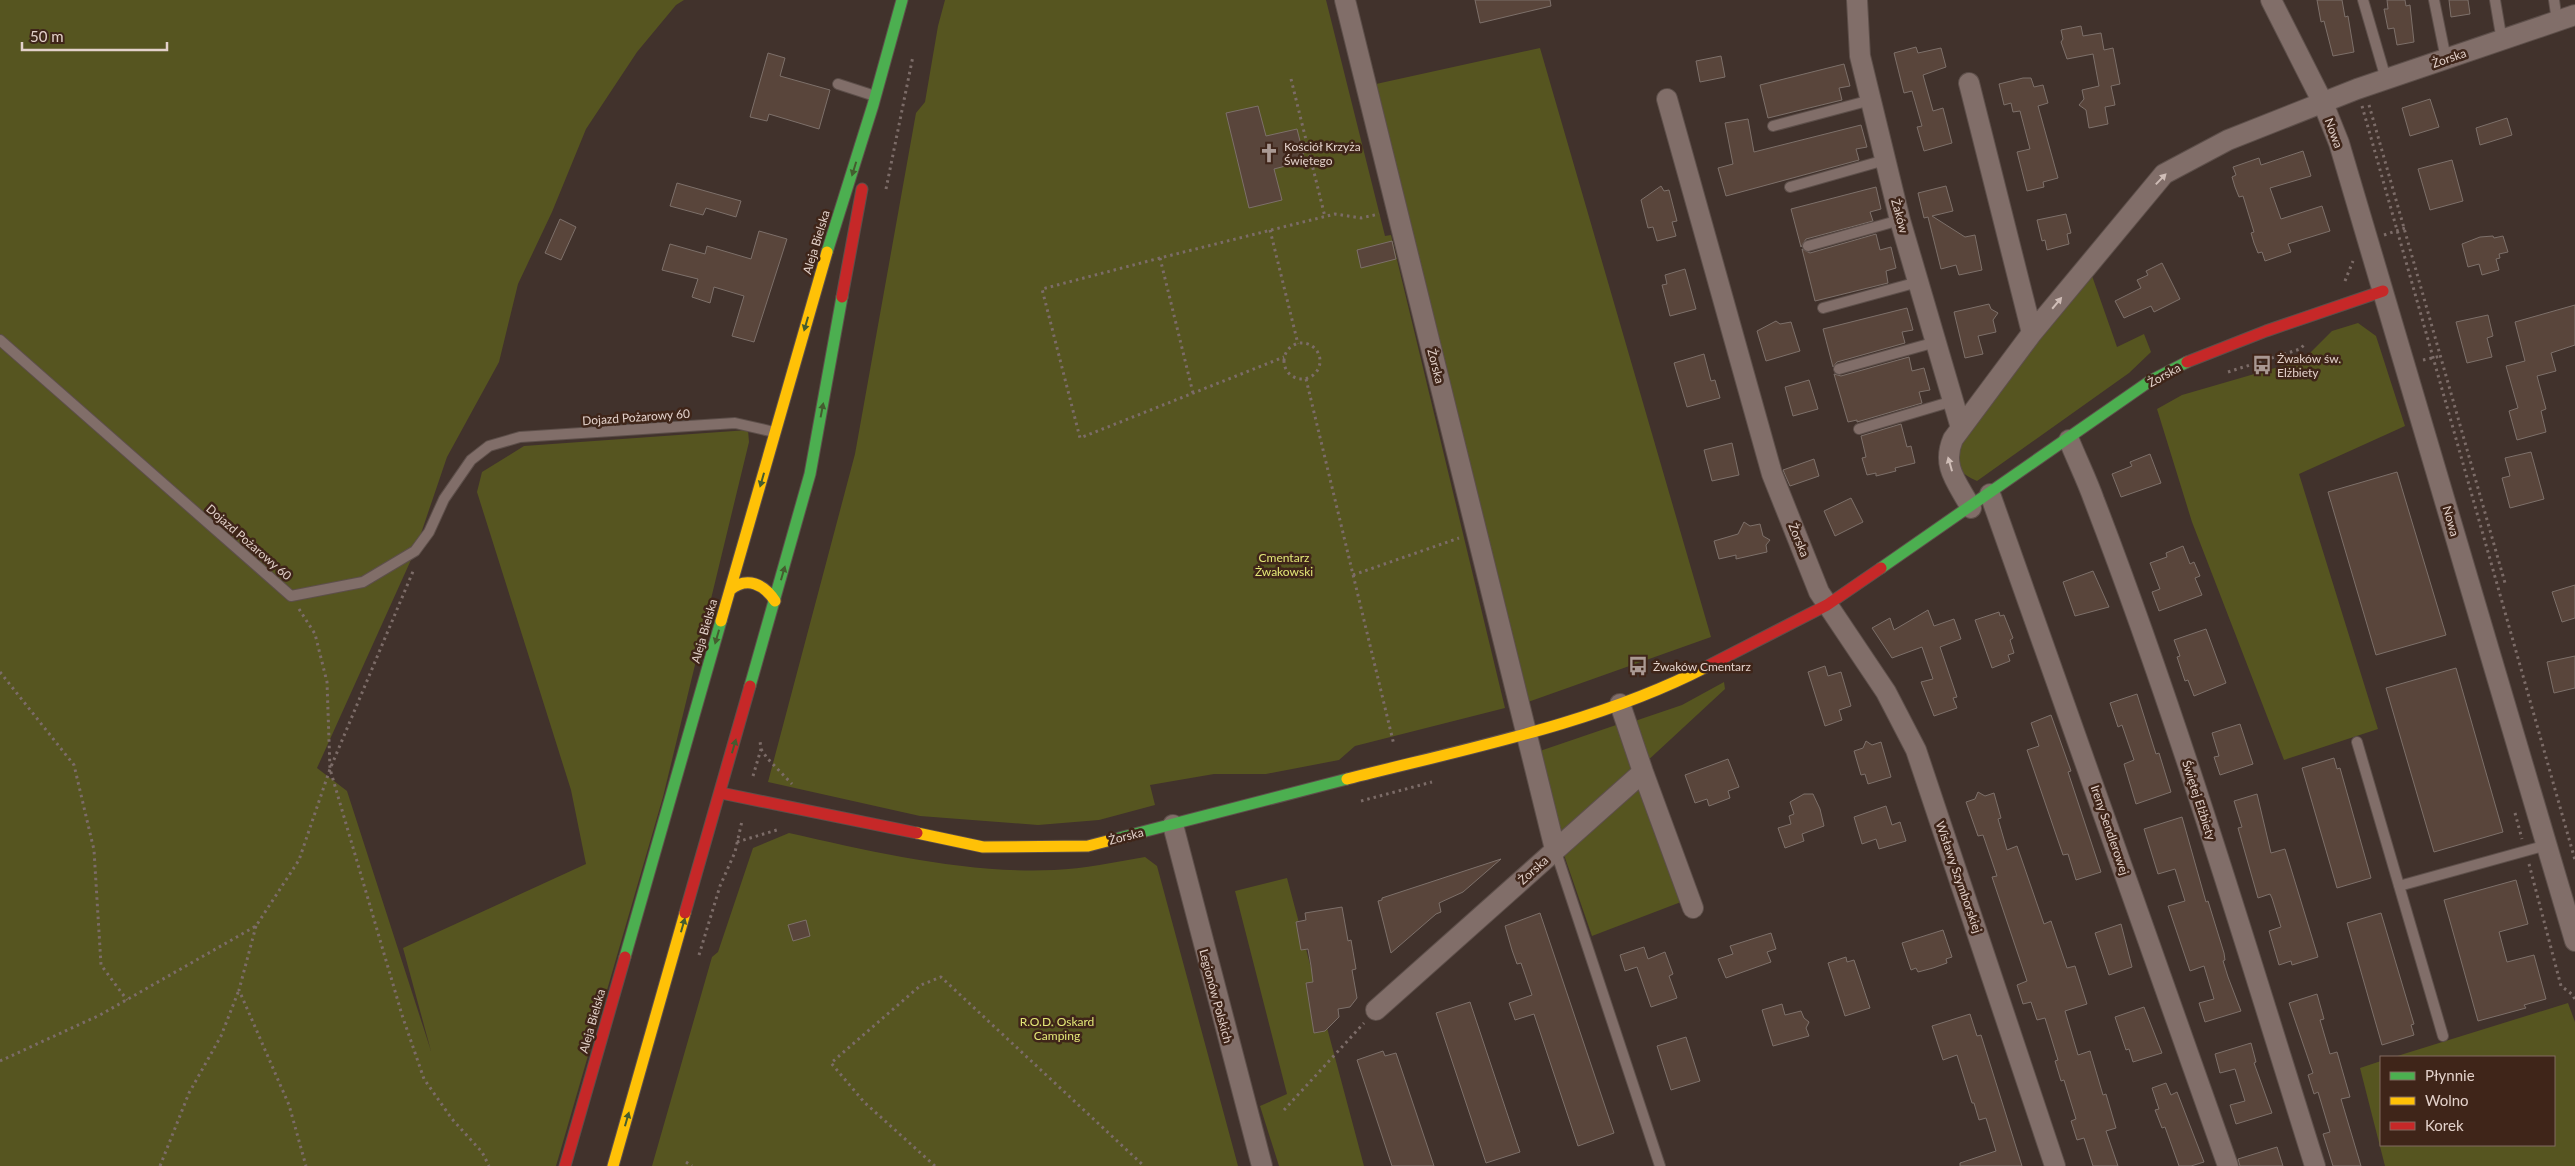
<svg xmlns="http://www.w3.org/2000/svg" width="2575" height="1166" viewBox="0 0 2575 1166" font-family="Lato,sans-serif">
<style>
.green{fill:#565520}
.building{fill:#59453b;stroke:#7d706a}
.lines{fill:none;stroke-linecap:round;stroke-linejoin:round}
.lane-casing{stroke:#5d4f4a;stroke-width:12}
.street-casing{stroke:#5d4f4a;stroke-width:22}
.fast-casing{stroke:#5d4f4a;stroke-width:13}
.slow-casing{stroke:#5d4f4a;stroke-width:13}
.jam-casing{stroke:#5d4f4a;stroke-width:13}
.path{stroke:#7c6c68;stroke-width:3;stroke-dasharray:2.5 4;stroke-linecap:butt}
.lane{stroke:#816e69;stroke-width:10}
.street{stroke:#816e69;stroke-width:20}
.fast{stroke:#4caf50;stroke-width:11}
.slow{stroke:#ffc107;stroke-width:11}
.jam{stroke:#c62828;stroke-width:11}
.oneway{fill:#445c2f}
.oneway2{fill:#cfbdb7}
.labels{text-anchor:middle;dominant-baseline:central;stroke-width:5;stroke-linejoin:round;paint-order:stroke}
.street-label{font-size:12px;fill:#e3d1ca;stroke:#3f2519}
.poi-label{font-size:12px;fill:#e3d1ca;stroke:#3f2519;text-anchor:start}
.park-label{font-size:12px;fill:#e3e777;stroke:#3f2519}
</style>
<rect width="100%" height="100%" fill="#41322c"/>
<path class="green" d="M0 0H684L676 5 637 52 586 129 552 212 518 284 499 362 447 457 415 551 317 768 347 791 431 1051 403 948 586 864 571 790 477 492 482 472 524 446 748 430 749 442 663 797 556 1166H0Z
M945 0H1326L1385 236 1391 235 1505 708 1355 746 1339 760 1266 774H1214L1150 785 1155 805 1099 820 1038 825 920 816 768 782 855 454 916 113 925 102 938 26Z
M1540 48 1711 637 1528 702 1376 84Z
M2091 273 2117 347 2144 334 2151 352 2129 373 1977 481C1952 471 1954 457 1962 435Z
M2358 323 2376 336 2405 426 2299 474 2378 729 2284 760 2192 522 2157 409 2182 395 2303 360 2332 331Z
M1724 682 1725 689 1644 764 1632 722 1682 705Z
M1622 723 1636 770 1558 840 1534 753Z
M1640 784 1681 902 1592 936 1563 852Z
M789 833C873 852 967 874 1054 870 1084 869 1115 862 1145 857L1157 866 1238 1166H652L712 957 718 952 753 848Z
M1287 878 1364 1166H1279L1260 1106 1287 1094 1235 891Z
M2568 1003 2575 1022V1166H2385L2360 1068 2381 1061V1145H2554V1057H2394Z"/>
<path class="building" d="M1475 0H1550L1551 6 1480 23Z
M2317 0H2342L2345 17 2348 16 2354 52 2333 56 2324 21 2321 22Z
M2387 0H2405L2406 6 2410 5 2414 42 2397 45 2394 28 2388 29 2384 9H2388Z
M2449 0H2468L2470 14 2451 17Z
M2081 26 2083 36 2101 33 2104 50 2113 48 2120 84 2111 86 2115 105 2105 107 2108 124 2089 128 2086 110 2079 105 2084 99 2082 90 2099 86 2093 54 2067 59 2061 42 2063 39 2061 30Z
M1916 47 1918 53 1941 48 1946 67 1923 75 1933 111 1943 108 1952 143 1924 151 1917 127 1922 126 1912 91 1904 93 1894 53Z
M768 53 785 58 780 76 830 90 819 129 769 114 767 121 750 117Z
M1721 56 1725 77 1700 82 1696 61Z
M1844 64 1850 86 1839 88 1842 100 1768 118 1760 85Z
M2023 78H2031L2034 87 2043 85 2048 103 2038 106 2058 178 2043 182 2044 187 2027 191 2017 152 2030 149 2020 111 2013 112 2011 103 2004 105 1999 84Z
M2430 99 2439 127 2410 136 2402 108Z
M1258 106 1266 136 1297 129 1305 161 1274 169 1282 200 1249 208 1226 113Z
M2507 118 2512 135 2480 145 2476 128Z
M1748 119 1754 152 1861 125 1867 147 1856 149 1859 160 1726 196 1718 168 1733 164 1725 123Z
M2303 151 2311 176 2270 188 2281 219 2322 206 2330 231 2288 244 2291 252 2265 261 2262 252 2258 253 2254 243 2251 233 2254 232 2243 196 2239 197 2235 187 2232 177 2236 175 2233 167 2259 158 2261 165Z
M2452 160 2463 201 2430 210 2418 169Z
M677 183 741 201 736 217 706 208 703 215 670 206Z
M1661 186 1664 191 1669 190 1677 221 1672 222 1676 236 1657 241 1653 227 1648 228 1641 200Z
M1946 186 1953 211 1932 216 1965 237 1975 235 1982 270 1959 275 1956 265 1941 269 1928 217 1924 218 1918 193Z
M1876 187 1881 209 1870 212 1873 221 1806 239 1801 247 1791 209Z
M2066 214 2071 233 2067 234 2069 244 2047 250 2045 240 2042 241 2037 220Z
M560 219 576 227 561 260 545 253Z
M759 231 787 239 754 342 732 336 744 296 714 287 710 303 692 297 698 279 662 270 670 244 705 254 707 246 751 259Z
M1876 234 1880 250 1891 247 1896 268 1886 271 1888 283 1815 301 1802 249 1810 253Z
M2493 236 2494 238 2503 236 2508 252 2499 254 2500 258 2496 259 2499 270 2482 275 2479 264 2468 267 2462 244 2480 237Z
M1392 241 1396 259 1361 268 1357 250Z
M2162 263 2180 299 2154 312 2151 306 2124 318 2115 301 2141 288 2137 280 2148 275 2146 271Z
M1685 269 1696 309 1670 316 1662 285 1667 284 1665 275Z
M1989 304 1991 309 1998 313 1993 320 1996 332 1978 336 1983 354 1965 358 1954 312Z
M2575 305V345L2551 353 2556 371 2537 376 2546 409 2541 411 2546 432 2517 440 2509 411 2518 408 2506 366 2525 361 2515 322Z
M1907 308 1913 330 1902 332 1905 343 1837 362 1833 367 1823 329Z
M2488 315 2493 336 2487 338 2492 357 2467 363 2456 322Z
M1776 321 1780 324 1791 322 1800 351 1766 361 1757 331Z
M1704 354 1711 381 1715 380 1720 398 1687 407 1674 363Z
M1909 357 1912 371 1924 368 1930 390 1919 392 1922 403 1857 422V420L1848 422 1834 374 1841 376Z
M1809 380 1818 409 1793 416 1785 387Z
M1901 424 1907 447 1911 446 1915 463 1895 468 1896 471 1876 476V473L1867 475 1862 458 1866 457 1861 436Z
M1732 443 1739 475 1712 481 1704 450Z
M2531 452 2544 499 2510 508 2502 478 2510 476 2505 458Z
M2150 454 2161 483 2121 497 2112 474 2132 466 2130 462Z
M1814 459 1819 476 1790 486 1783 470Z
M2397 472 2446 635 2376 655 2328 492Z
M1851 498 1863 522 1835 536 1824 511Z
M1744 522 1750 526 1760 524 1763 536 1770 540 1766 545 1767 552 1736 559V555L1719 559 1714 541 1738 534Z
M2183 546 2190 564 2194 562 2200 576 2195 578 2202 595 2159 611 2152 592 2160 589 2150 563 2167 557 2166 553Z
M2093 571 2109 607 2075 616 2063 582Z
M2575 585V618L2562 622 2552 592Z
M1928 610 1934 626 1954 619 1961 639 1940 647 1957 697 1953 698 1957 708 1934 716 1921 682 1933 679 1922 647 1892 658 1872 628 1890 618 1894 630Z
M1999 612 2000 616 2004 615 2013 638 2010 640 2014 653 2008 655 2010 661 1992 668 1975 620Z
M2206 629 2226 683 2194 696 2188 680 2185 681 2177 657 2180 656 2174 640Z
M2575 656V688L2554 693 2547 662Z
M1825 666 1828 676 1841 672 1851 706 1839 710 1842 720 1825 726 1808 672Z
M2456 668 2503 832 2434 852 2386 688Z
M2137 694 2156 754 2159 753 2171 792 2136 804 2124 764 2134 760 2122 725 2118 727 2110 703Z
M2051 715 2071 771 2068 772 2101 872 2076 880 2068 854 2063 855 2027 750 2039 746 2031 723Z
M2240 724 2253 764 2220 775 2214 757 2219 756 2212 733Z
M1866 741 1872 745 1881 742 1891 777 1868 784 1865 774 1861 775 1854 751 1863 748Z
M2334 758 2337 769 2340 768 2371 878 2337 888 2302 768Z
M1728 759 1739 787 1728 791 1730 798 1709 806 1707 799 1695 803 1685 775Z
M1978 792 1985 796 1994 793 2001 818 1998 819 2007 850 2017 846 2044 924 2051 921 2067 968 2075 966 2087 1004 2065 1011 2078 1055 2090 1051 2103 1095 2106 1094 2116 1128 2106 1131 2118 1166H2093L2084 1138 2077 1140 2071 1121 2076 1119 2064 1080 2061 1081 2055 1061 2058 1060 2045 1018 2037 1020 2031 1002 2023 1004 2017 985 2027 981 1992 877 1997 876 1983 835 1978 836 1966 802 1975 799Z
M1804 794H1813L1820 809 1824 826 1802 834 1804 841 1785 848 1778 828 1791 824 1789 816 1794 814 1790 802Z
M2257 794 2271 853 2285 849 2318 957 2292 965 2291 961 2279 965 2269 931 2281 927 2272 898 2270 894 2258 898 2238 828 2242 827 2234 801Z
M1886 806 1892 825 1900 822 1906 841 1879 849 1876 839 1862 844 1854 817Z
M2182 817 2206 902 2208 901 2224 953 2225 960 2223 961 2228 977 2241 1011 2205 1022 2199 1003 2214 999 2204 966 2190 971 2168 906 2185 901 2175 869 2158 874 2144 829Z
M1501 859 1463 892 1439 903 1441 912 1436 914 1391 953 1378 901 1382 900V898Z
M2516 880 2528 924 2499 932 2507 962 2534 955 2546 999 2524 1005 2526 1008 2478 1021 2444 900Z
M1342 907 1348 941 1351 940 1356 969 1352 970 1357 998 1350 1007 1338 1009 1339 1017 1325 1031 1314 1033 1306 983 1313 982 1311 966 1308 949 1301 950 1296 922 1306 920 1305 913Z
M1540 913 1614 1133 1578 1146 1534 1014 1515 1020 1509 1003 1532 995 1521 963 1517 964 1512 950 1505 926Z
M2381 913 2414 1024 2411 1025 2414 1035 2382 1045 2347 923Z
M806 920 810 936 793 941 788 925Z
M2121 924 2132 967 2109 975 2095 933Z
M1943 930 1952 957 1946 959 1947 963 1933 968 1918 972 1916 968 1911 970 1902 943Z
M1771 933 1776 949 1767 952 1771 962 1726 978 1718 959 1733 954 1730 946Z
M1644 947 1648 959 1665 952 1673 974 1669 976 1677 998 1651 1007 1637 967 1625 971 1620 955Z
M1846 957 1847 962 1854 960 1870 1008 1845 1016 1828 963Z
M2317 994 2324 1019 2320 1020 2330 1054 2337 1052 2350 1097 2341 1099 2361 1166H2333L2323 1134 2330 1132 2318 1092 2314 1094 2308 1075 2313 1073 2289 1003Z
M1470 1002 1520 1152 1486 1163 1436 1013Z
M1782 1004 1785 1015 1801 1011 1804 1018 1809 1022 1806 1028 1809 1036 1773 1046 1762 1010Z
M2144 1007 2162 1053 2133 1062 2129 1049 2126 1050 2115 1017Z
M1970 1014 1977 1036 1981 1035 2022 1166H1960V1163L1996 1151 1986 1118 1979 1120 1974 1103H1972L1957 1055 1943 1060 1932 1026Z
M1686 1037 1700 1081 1671 1090 1657 1046Z
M2251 1043 2256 1062 2254 1063 2272 1113 2236 1124 2230 1105 2245 1101 2235 1069 2220 1073 2215 1054Z
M1383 1051 1385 1056 1396 1053 1434 1166H1392L1357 1060Z
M2166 1083 2171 1095 2177 1092 2204 1162 2191 1166H2179L2165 1127 2162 1128 2155 1110 2159 1109 2152 1088Z
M2277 1147 2283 1166H2240L2238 1159Z"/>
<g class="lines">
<defs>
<path id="lane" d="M2363 0 2386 79
M2434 0 2446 59
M2495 0 2502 41
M2554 0 2557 21
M838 84 875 96
M1773 126 1871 100
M1790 187 1885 160
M1808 246 1900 220
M1823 308 1918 282
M0 340 291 596 363 582 415 551 429 532 444 499 471 460 489 446 520 437 735 423 774 432
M1839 369 1936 342
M1859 429 1953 401
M2357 742 2443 1036
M1555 849 1660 1166
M2399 886 2547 845"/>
<path id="street" d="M1345 0 1555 849
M1857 0 1860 56 1900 220 1961 428
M2271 0 2323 103 2339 143 2575 941
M1969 83 2032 333
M1667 99 1772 474 1819 592 1886 692 1916 750 2055 1166
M2069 440C2077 460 2087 480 2094 500 2178 718 2245 943 2315 1166
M1990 494 2228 1166
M1971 508C1958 483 1941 467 1953 439L2032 333 2164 174 2228 140 2357 89 2575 15
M1620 704 1643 772 1693 908
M1173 825 1262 1166
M1376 1010 1643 772"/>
<path id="fast" d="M827 252 873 105 902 0
M1881 568 2150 381 2187 362
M750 686 810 474 842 297
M1115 839 1347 779
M625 957 721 621"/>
<path id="slow" d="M730 590C747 576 764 584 775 601
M721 621 827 252
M1347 779C1465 749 1598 723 1706 667
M917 833 983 847 1088 846 1115 839
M613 1166 685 913"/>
<path id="jam" d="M842 297 862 189
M2187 362 2266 331 2383 291
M1706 667 1827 605 1881 568
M721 793 917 833
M685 913 750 686
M565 1166 625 957"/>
</defs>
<use href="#lane" class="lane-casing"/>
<use href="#street" class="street-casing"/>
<use href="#fast" class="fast-casing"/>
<use href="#slow" class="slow-casing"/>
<use href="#jam" class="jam-casing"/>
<path class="path" d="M1291 79 1325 217
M2369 105 2505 583
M2362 106 2575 860
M886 189 913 56
M1270 230 1298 344
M2384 235 2405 228
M1160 258 1042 289 1080 438 1284 357
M2345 281 2353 261
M1284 361a18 18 0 1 1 36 0a18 18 0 1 1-36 0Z
M2423 360 2441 356
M2228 372 2300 349 2306 343
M1306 379 1394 745
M1193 393 1160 258 1335 214 1361 218 1379 214
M1353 575 1459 538
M299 609 315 634 327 682 330 769 402 1015 424 1079 452 1119 482 1152 489 1166
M0 672 74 765 94 850 101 965 127 1000
M761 749 767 758 792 784
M753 776 761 749 760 741
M1361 801 1432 782
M2515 813 2522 839
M737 842 780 829
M2529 864 2561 986 2573 995 2575 1000
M256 926 239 990 289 1105 306 1166
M699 955 720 886 735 852 742 821
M0 1061 100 1015 256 926 299 860 330 769 414 569
M1284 1110 1364 1023
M686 1162 692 1166
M160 1166 189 1093 221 1036 239 990
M935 1166 864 1102 831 1063 921 985 941 977 1144 1166"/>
<use href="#lane" class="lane"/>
<use href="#street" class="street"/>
<use href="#fast" class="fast"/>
<use href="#slow" class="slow"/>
<use href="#jam" class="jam"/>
</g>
<defs><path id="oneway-solid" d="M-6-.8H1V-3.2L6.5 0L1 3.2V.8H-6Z" transform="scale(1.25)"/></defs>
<g class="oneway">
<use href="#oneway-solid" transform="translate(854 169) rotate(107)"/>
<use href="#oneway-solid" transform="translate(806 324) rotate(106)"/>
<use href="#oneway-solid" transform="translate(822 410) rotate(-79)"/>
<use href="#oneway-solid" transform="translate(762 480) rotate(106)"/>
<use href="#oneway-solid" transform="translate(783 573) rotate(-74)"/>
<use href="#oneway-solid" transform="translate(717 637) rotate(106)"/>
<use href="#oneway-solid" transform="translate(734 746) rotate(-74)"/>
<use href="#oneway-solid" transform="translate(683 925) rotate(-74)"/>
<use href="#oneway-solid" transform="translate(627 1119) rotate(-74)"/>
</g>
<g class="oneway2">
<use href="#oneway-solid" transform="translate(2161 179) rotate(-46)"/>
<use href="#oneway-solid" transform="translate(2057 303) rotate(-50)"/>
<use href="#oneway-solid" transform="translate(1950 464) rotate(-106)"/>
</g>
<defs>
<symbol id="church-bare" viewBox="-9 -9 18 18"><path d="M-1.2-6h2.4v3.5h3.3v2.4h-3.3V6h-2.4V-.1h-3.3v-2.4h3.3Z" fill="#aa9993" stroke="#3f2519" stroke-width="2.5" paint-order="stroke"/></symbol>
<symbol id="bus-bare" viewBox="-9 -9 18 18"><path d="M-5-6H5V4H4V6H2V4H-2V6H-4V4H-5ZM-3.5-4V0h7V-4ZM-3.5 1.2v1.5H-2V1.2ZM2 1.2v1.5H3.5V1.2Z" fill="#aa9993" stroke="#3f2519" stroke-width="2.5" paint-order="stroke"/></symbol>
</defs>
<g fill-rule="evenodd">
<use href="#church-bare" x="1255" y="139" width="28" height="28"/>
<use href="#bus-bare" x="2248" y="351" width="28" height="28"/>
<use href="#bus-bare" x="1624" y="652" width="28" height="28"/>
</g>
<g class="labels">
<g class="street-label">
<text transform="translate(2449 58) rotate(-19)">Żorska</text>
<text transform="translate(2334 133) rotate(70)">Nowa</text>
<text transform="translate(1900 216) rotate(75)">Żaków</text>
<text transform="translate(816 242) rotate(-73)">Aleja Bielska</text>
<text transform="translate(1436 366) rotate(76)">Żorska</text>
<text transform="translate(2164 375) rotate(-29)">Żorska</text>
<text transform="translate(636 417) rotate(-4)">Dojazd Pożarowy 60</text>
<text transform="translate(2451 521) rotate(74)">Nowa</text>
<text transform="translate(1799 540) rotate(68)">Żorska</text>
<text transform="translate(249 542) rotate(41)">Dojazd Pożarowy 60</text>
<text transform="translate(704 631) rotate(-74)">Aleja Bielska</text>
<text transform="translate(2199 800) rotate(72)">Świętej Elżbiety</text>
<text transform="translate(2110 830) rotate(71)">Ireny Sendlerowej</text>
<text transform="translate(1126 836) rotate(-14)">Żorska</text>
<text transform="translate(1533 870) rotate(-42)">Żorska</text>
<text transform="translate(1959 877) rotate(71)">Wisławy Szymborskiej</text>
<text transform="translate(1216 996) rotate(75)">Legionów Polskich</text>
<text transform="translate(592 1021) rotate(-74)">Aleja Bielska</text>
</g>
<g class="poi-label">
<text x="1284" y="146">Kościół Krzyża<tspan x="1284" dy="14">Świętego</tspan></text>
<text x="2277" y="358">Żwaków św.<tspan x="2277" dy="14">Elżbiety</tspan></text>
<text x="1653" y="666">Żwaków Cmentarz</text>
</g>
<g class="park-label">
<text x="1284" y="557">Cmentarz<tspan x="1284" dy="14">Żwakowski</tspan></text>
<text x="1057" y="1021">R.O.D. Oskard<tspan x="1057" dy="14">Camping</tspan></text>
</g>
</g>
<rect x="2380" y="1056" width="175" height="90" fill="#3f2519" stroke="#816a60"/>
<rect x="2390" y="1072" width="25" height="8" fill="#4caf50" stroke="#816a60"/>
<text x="2425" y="1081" font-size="15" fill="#e3d1ca">Płynnie</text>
<rect x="2390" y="1097" width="25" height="8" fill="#ffc107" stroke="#816a60"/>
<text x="2425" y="1106" font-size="15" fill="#e3d1ca">Wolno</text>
<rect x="2390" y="1122" width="25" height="8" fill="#c62828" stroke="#816a60"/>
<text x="2425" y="1131" font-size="15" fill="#e3d1ca">Korek</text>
<path d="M22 42v8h145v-8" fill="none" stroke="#e3d1ca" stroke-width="2.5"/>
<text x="30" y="42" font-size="15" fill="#e3d1ca" stroke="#3f2519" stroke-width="4" paint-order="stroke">50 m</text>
</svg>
